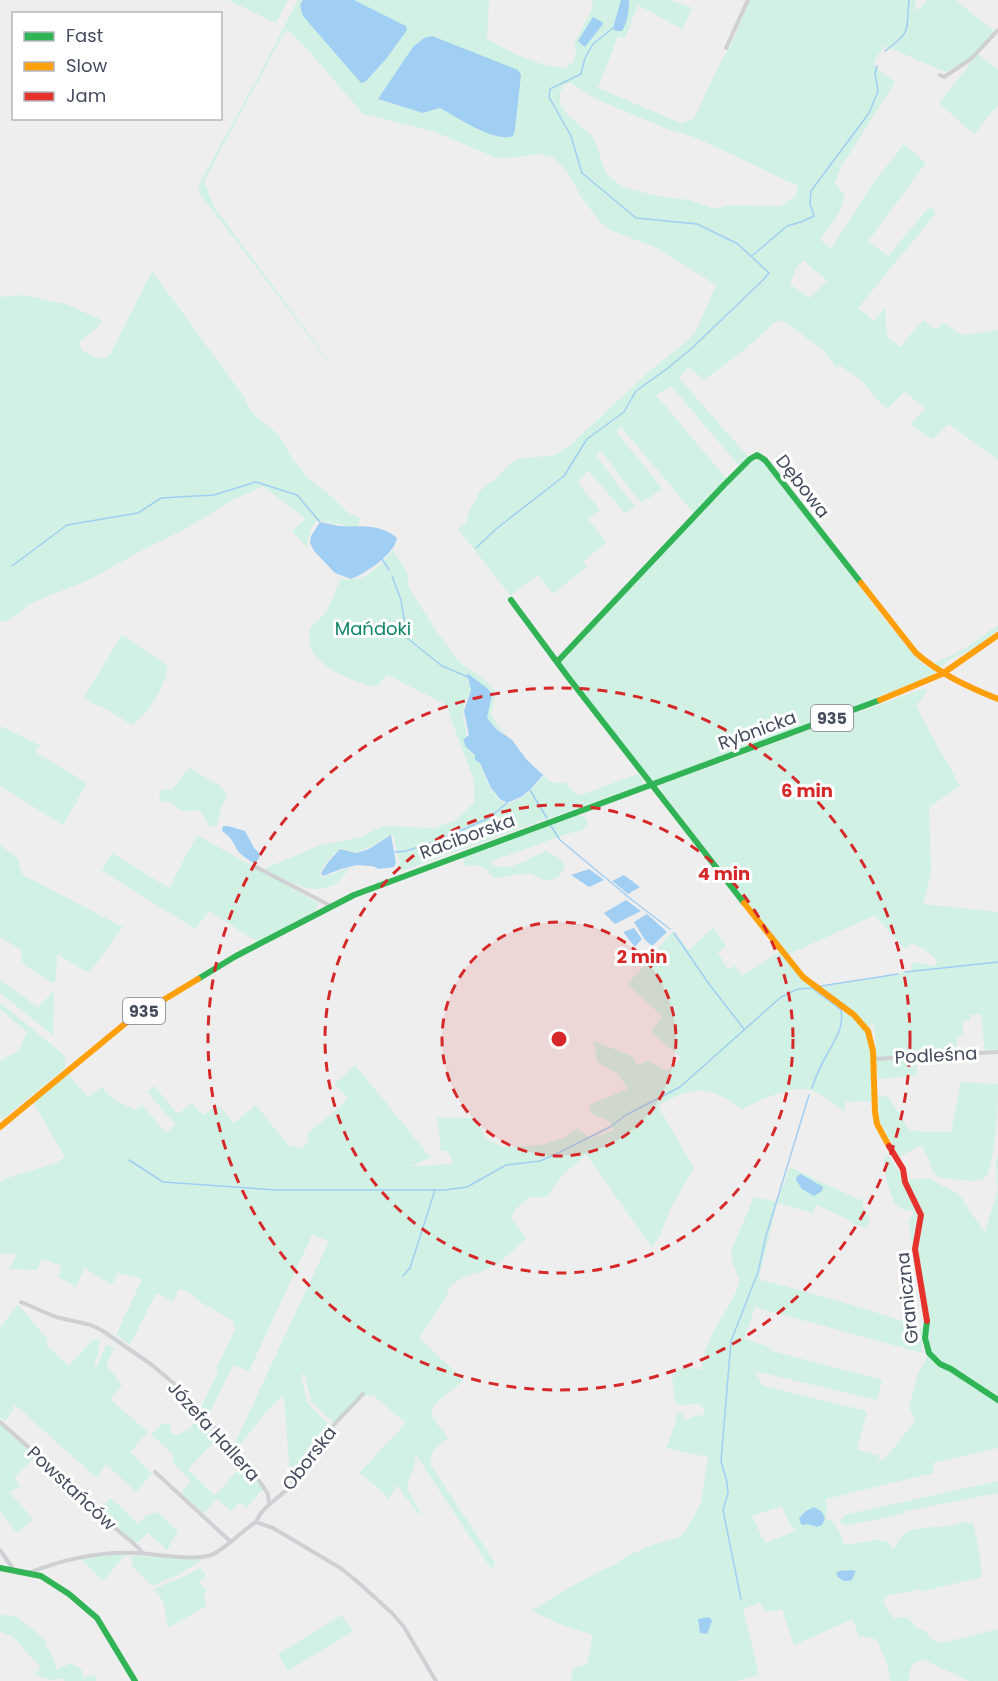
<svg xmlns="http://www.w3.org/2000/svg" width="998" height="1681" viewBox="0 0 998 1681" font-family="Poppins,sans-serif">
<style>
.green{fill:#d0f1e4;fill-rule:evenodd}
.water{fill:#a1cef3}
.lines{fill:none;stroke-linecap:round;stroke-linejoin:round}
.stream{stroke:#a1cef3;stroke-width:1.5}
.street{stroke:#ced0d4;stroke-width:4}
.fast{stroke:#30b455;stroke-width:6}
.slow{stroke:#ff9f0a;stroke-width:6}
.jam{stroke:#e5322d;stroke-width:6}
.ring{fill:none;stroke:#d62828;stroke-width:3;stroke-dasharray:10 8}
.labels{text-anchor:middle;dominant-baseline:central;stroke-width:6;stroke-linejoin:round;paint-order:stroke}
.shield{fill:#fff;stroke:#7c818e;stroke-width:1.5}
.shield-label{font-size:16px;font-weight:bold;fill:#444b5d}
.street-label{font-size:18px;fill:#444b5d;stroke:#fff}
.park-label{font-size:18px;fill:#0d8564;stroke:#fff}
.centre{fill:#d62828;stroke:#fff;stroke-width:3}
.ring-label{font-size:18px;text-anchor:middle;font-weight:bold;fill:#d62828;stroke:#fff;stroke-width:6;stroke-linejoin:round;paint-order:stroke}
</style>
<rect width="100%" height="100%" fill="#efeeee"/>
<path class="green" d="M228 0H288L276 23Z
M298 0H489L487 39C511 53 538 66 565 68L573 62 576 54 574 44 592 9 593 0H670L693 8 682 29 638 5 625 38 618 36 598 88 683 124 690 119 693 121 718 67 734 38 750 0H915L916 12 927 0H956L995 32 969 60 946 72 885 46 875 59 874 65 881 72 895 82 841 167 835 183 844 195C843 212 831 226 820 239L831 249 872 185 904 144 926 163 868 241 888 256 930 206 936 213 858 308 874 321 885 308 887 337 900 347 923 320 936 330 944 322 957 332 965 335 998 330V460L949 424 932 439 910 425 926 408 904 392 888 408C878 403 874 395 867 387 861 378 848 371 839 365L836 368 825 351 782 320 774 323 744 350 704 380 688 367 679 378 751 460 758 459 765 464 888 624 925 666C953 658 975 642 998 625V630L973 649 947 661 934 674 859 705 653 782 560 664 697 517 621 427 616 432 663 489 641 503 600 450 596 456 635 507 625 513 588 470 578 483 600 510 588 519 606 542 583 562 587 567 553 594 538 575 510 595 458 529 466 523 469 512 480 491 488 483 494 481 511 463 519 459 555 455 569 446 651 370 688 340 696 331 716 285 657 248 610 230 600 222 580 195 567 171 552 157 540 154 511 158H497L435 132 370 115H364L316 59 289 31H285L204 181 214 207 333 366 325 357 200 194 198 189 204 175 264 66ZM413 48 516 112 515 129 494 136 440 108 423 113 378 99ZM571 83 596 99 665 128 699 139 796 185 798 188 796 196 780 206 728 205 715 209 689 200 657 196 623 187 607 175 593 137 568 115 560 104V93L563 85ZM803 260 827 281 809 298 790 284 795 270ZM671 386 742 469 730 483 656 395Z
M978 54 998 70V105L974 134 939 103Z
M152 271 244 397 250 409 257 417 279 435 291 457 308 478 331 496 348 513 360 518 358 528 318 520C310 527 308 537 307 547L292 531 304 520 303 517 263 486 229 502 189 527 142 550 91 579 29 604 19 613 7 621 0 622V295L3 297 24 295 66 304 99 319 102 323 79 343 82 351 95 357 105 358 110 354Z
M393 550 407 572 409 588 433 626 453 654 464 666 484 679 494 690 495 697 491 714 497 725 506 733 495 728 487 718 492 694 487 688 468 674 471 690 464 704 463 715 467 736 463 738C467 753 470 747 476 757 488 776 484 789 506 804 524 800 533 789 544 775L551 782 566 783 578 796 638 774 643 781 642 785 390 875 400 863 393 834 370 847 356 852 340 848 328 860 320 872 321 877 323 878 351 867C346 872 341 880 335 884 311 898 286 879 264 869L318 846 361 837 382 826 434 828 456 820 474 803V781L451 719 447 705 388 675 376 687C354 682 306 664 309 637 310 635 310 629 311 628 314 622 321 619 324 614 331 604 335 591 340 579 368 583 376 568 393 550Z
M122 635 167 665C167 686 148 714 132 725L108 710 93 704 84 697Z
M925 688 927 691 916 706C929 733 946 759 960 786L929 807 931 869 930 878 923 904 998 912V1050L985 1051 981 1014 970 1015V1020L962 1021 964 1035 957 1036 956 1054 916 1058 917 1075 878 1079 874 1022 869 1028 858 1016 820 987 902 973 903 972H912L911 966 915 962 935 966 937 961C932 953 920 946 911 943L909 947 904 948 875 915 787 955 658 786Z
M0 726 41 746 34 751 87 783 63 825 0 786Z
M191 768C203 780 223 781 227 798 218 810 222 813 217 825L210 827 200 811C194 810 189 812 184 811 172 809 177 799 162 802 159 798 159 796 160 791L167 789 172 790 186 771Z
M573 813 586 818 587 824 583 830C558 835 536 846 512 854 504 857 497 857 490 863 507 875 528 858 545 851L560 859 565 867 557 878 545 881 531 873 493 878C486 865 478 865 465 866L462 854Z
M197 835 318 903 315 911 258 942 209 911 195 929 102 871 112 853 169 888Z
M0 845 17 857 23 875 123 927 89 973 57 954 56 978 54 984 24 965 21 958 22 950 0 937Z
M713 928 726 946 718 953 728 969 735 966 742 976 781 951 803 977 863 1023 869 1042 872 1061V1101L844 1102 845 1112C835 1105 824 1096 814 1091 794 1082 760 1101 742 1109 720 1094 706 1085 679 1095 672 1098 664 1101 658 1106L694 1168 670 1209 661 1233 652 1248 586 1154 562 1176 547 1197H529L515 1210 511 1218 526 1238 499 1263 481 1272 465 1276 450 1286 446 1297 419 1338 464 1380 435 1404 431 1412 433 1418 448 1438 433 1450 430 1464 495 1563 492 1570 416 1455C415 1466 409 1477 407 1489L421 1513 419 1515 397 1485 388 1499 377 1487 359 1473 406 1423 373 1395 366 1396 362 1393 334 1423 311 1401 305 1374 301 1375 307 1402 330 1426 306 1454 295 1477 288 1483 289 1463 284 1395 264 1414 236 1450 233 1447 329 1241 312 1235 249 1371 233 1365 210 1412 201 1407 219 1370 216 1369 235 1330 233 1321 195 1299 193 1294 179 1289 173 1301 156 1293 130 1345 116 1335 142 1279 117 1273 112 1285 84 1268 76 1287 58 1277 62 1266 42 1259 37 1270 9 1269 17 1254H0V1183L4 1179 56 1163 65 1157 36 1107 34 1098 66 1072 88 1097 102 1087 114 1100 135 1110 142 1105 166 1133 175 1125 147 1091 154 1086 178 1114 192 1103 203 1115 218 1105 234 1123 256 1105 288 1145 302 1148 308 1142 307 1133 331 1115 348 1098 334 1084 355 1065 431 1158 409 1166 453 1164 448 1151H441L437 1118H475L486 1138 502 1147 541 1145 564 1138 577 1128 590 1139 614 1130 609 1121 592 1114 589 1105 628 1089 618 1074 597 1062 594 1041 632 1056 637 1065 648 1061 667 1071 682 1058 651 1032 662 1016 627 984 645 965 646 963 644 961 656 951 673 931 689 950Z
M0 980 38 1007 54 991 53 1035 0 993Z
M0 1003 62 1053 65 1058V1068L3 1119 0 1117V1061L18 1051 27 1032 0 1009Z
M961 1082 998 1084C998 1116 996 1144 988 1175L983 1179 973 1181 940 1178 933 1172 929 1159 921 1145 899 1157 879 1120 878 1095 881 1097 888 1096 909 1130 923 1132H951Z
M998 1151V1448L933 1463V1473L826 1499 827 1512 825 1518C836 1522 841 1533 844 1544 858 1546 877 1535 889 1543L892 1550C897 1546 898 1539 903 1535 913 1526 937 1528 950 1526 961 1524 960 1521 973 1523L979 1550 982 1577 920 1592 921 1588 917 1590 890 1595 883 1599 887 1610 893 1618 907 1617 917 1628 925 1631 932 1640 942 1643 998 1629V1681H969L924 1660 915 1662 911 1668 908 1681H891L887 1665 877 1640 869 1637H859L853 1619 794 1645 782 1609 768 1612 764 1610 760 1603 743 1609 759 1675 736 1681H571L573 1668 587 1664 593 1635 562 1625 531 1611 567 1589 598 1572 616 1564 627 1556 652 1545 679 1537 684 1533 697 1511 701 1502 708 1457 666 1448 675 1425 677 1413 683 1412 684 1419 686 1420 694 1416 704 1415V1409L700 1404 679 1405 675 1403 672 1375C682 1364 690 1367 702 1370 702 1345 718 1325 730 1304 734 1297 737 1289 740 1282L732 1260 731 1251 754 1197 777 1202 790 1167 855 1198 863 1200V1208L870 1218 866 1228 852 1223 851 1221 817 1205 812 1213 777 1203 759 1277 761 1280C816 1294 869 1309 922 1328V1353L755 1307 744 1339 770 1347 769 1350 882 1380 877 1400 755 1371 763 1386 867 1411 857 1450 881 1456 876 1461 885 1459 915 1421 909 1406 918 1374 931 1349 928 1339 929 1321 918 1250 912 1245 908 1221 914 1212C908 1211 901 1210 896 1205 891 1199 882 1166 884 1158 885 1157 886 1156 887 1155L906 1180 931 1178 940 1185 958 1193 985 1233 997 1192 996 1162ZM781 1506C788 1515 787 1527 798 1530L765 1543 752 1516ZM852 1570 856 1571 853 1579C846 1583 839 1581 836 1574L839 1571Z
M18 1304 48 1340 46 1345 69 1366 93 1339 100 1340 98 1354 94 1365 96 1367 98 1364 106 1345H110L114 1349 106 1364 122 1386 110 1399 148 1432 130 1452 152 1473 136 1492 106 1464 97 1478 15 1405 6 1421 0 1418V1328Z
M201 1415 220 1436 188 1469 215 1496 244 1463 263 1489 246 1508 240 1502 231 1512 217 1498 204 1514 181 1493 191 1481 172 1462 174 1456 151 1434 164 1423 169 1424 172 1428 170 1433 178 1435 189 1429Z
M0 1423 37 1455 14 1477 21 1486 9 1492 33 1519 17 1533 0 1511Z
M998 1481V1493L905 1511 903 1514 849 1525 841 1524V1521L844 1515Z
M111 1498 139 1524 145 1516 158 1512 178 1531 167 1550 148 1533 137 1543 124 1535 99 1509Z
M102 1555H130L124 1556 103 1581 81 1559Z
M131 1556 204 1558 178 1575 151 1586 149 1583 133 1567Z
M200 1568 206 1576 199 1582 207 1591 204 1593 206 1606 168 1628C165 1614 165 1596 153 1589L181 1578Z
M0 1615 17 1616 21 1622 22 1621 47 1641 44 1646 50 1650 57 1670 70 1663 81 1669 84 1678 95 1674 96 1681H65L62 1678 52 1680 34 1675 41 1667 12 1636 0 1632Z
M342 1615 353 1631 288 1671 278 1654Z"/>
<path class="water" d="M303 0H354L406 26 407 30 386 59 365 82 361 83 303 16 300 5Z
M621 0H629C629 11 628 21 622 31H615L613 28Z
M593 17 602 22 603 24 585 47 578 41Z
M432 36 518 70 521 75 515 129 513 136C494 143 457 117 440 108L423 113 378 99 413 47 424 38Z
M320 522C326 523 333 525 339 526 360 527 380 523 397 538 394 555 366 573 351 579L335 573 314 551 310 543 311 536Z
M467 673 487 688 492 694 487 718 495 728 512 740 526 759 543 775 530 790 521 797 507 803 500 799 491 788 480 763 475 760V755L466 747 463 739 469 735 464 711 471 690Z
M223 826H228L245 831 254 848 261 855 255 864C249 860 242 856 238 851 232 841 232 838 222 831Z
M391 835 396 863 394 867 379 869 372 866 357 865 341 869 323 876 321 873 329 861 340 849 356 853 369 849Z
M589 869 604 880 589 887 571 875Z
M624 875 640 887 628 894 612 881Z
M626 900 641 911 615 924 604 913Z
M647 914 667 932 652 946 645 940 634 922Z
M634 928 642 939 635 947 623 932Z
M801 1174 823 1187 822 1191 814 1196 802 1189 796 1180 797 1176Z
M814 1507 822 1512 825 1518 822 1525 817 1527 808 1524 803 1525 801 1524 799 1518 806 1511Z
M852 1570 856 1571 852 1580C845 1582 839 1581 836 1573L839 1571Z
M709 1617 712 1621 707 1634 700 1633 698 1619Z"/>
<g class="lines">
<path class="stream" d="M885 51C912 31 906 32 909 0
M753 255 787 226 801 222 814 216 810 204 811 191 869 113 878 91 875 73 877 66
M476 548 496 529 564 476 587 439 624 412 636 391 668 368 692 348 763 280 769 273 738 244 697 224 636 218 582 173 571 136 549 97 550 89 581 74 585 58 593 44 613 28
M382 559 389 570
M12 566 67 525 138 513 161 498 214 495 256 482 297 495 320 522
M392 576 401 600 407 638 442 666 468 677
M530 790 547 818
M551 826 560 840 632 900 670 929
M395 852 406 851 437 841 489 818 507 803
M674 933 709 984 744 1029
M905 972 998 962
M821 986 898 974
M129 1160 163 1182 277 1190H444L467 1187 506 1165 540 1161 556 1154 610 1127 626 1115 680 1087 781 997 798 989 812 988 841 1010C844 1026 837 1036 830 1049 823 1061 816 1075 812 1088
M403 1276 410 1268 435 1190
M741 1599 723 1510 728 1493 727 1482 721 1461 731 1341 758 1272 766 1236 809 1095"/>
<path class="street" d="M726 48 748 0
M940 75 944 77 971 59 998 30
M254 866 331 906
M874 1059 998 1052
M21 1302 56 1317 91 1325 103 1331 152 1365 184 1392 254 1473 268 1494 269 1503
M0 1422C38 1455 76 1489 112 1525 122 1535 134 1542 143 1553
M155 1472 230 1541
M256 1522 273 1528 342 1569 360 1584 392 1613 404 1627 436 1681
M0 1550 14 1570
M28 1573C64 1559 99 1551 137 1553 156 1554 194 1561 211 1555 224 1550 243 1530 256 1522 263 1504 283 1497 294 1482 301 1474 304 1462 310 1453 325 1432 346 1413 363 1394"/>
<path class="fast" d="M511 600 568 677 744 903
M557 662 724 485 750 459 757 455 765 460 861 583
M198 979 236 956 354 895 880 700
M927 1321 925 1338 929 1353 940 1364 951 1369 998 1400
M0 1568 41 1576 69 1594 97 1618 135 1681"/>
<path class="slow" d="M861 583 916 653C940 674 968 687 998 699
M880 700 942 674 998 635
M744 903 803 977 854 1015 868 1031 873 1051 875 1112 877 1124 889 1146
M0 1127 127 1022 198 979"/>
<path class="jam" d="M889 1146 903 1169 905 1182 921 1215 915 1249 927 1321"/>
</g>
<circle cx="559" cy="1039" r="117" fill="#d62828" fill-opacity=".12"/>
<g class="ring">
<circle cx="559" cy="1039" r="117"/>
<circle cx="559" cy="1039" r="234"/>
<circle cx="559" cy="1039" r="351"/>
</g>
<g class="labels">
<g class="shield">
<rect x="811" y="705" width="42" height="26" rx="4.5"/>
<rect x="123" y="998" width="42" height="26" rx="4.5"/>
</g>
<g class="shield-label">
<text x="832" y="718">935</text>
<text x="144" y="1011">935</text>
</g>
<g class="street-label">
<text transform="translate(803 486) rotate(52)">Dębowa</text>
<text transform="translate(757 730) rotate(-20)">Rybnicka</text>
<text transform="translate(467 836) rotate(-20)">Raciborska</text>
<text transform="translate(936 1055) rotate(-3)">Podleśna</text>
<text transform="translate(907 1298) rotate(-96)">Graniczna</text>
<text transform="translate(214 1431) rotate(48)">Józefa Hallera</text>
<text transform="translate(309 1458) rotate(-52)">Oborska</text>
<text transform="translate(72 1488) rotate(43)">Powstańców</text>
</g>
<g class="park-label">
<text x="373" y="628">Mańdoki</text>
</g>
</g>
<circle cx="559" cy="1039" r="9" class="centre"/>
<g class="ring-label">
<text x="807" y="797">6 min</text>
<text x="724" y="880">4 min</text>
<text x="642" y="963">2 min</text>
</g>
<rect x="12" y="12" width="210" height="108" fill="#ffffff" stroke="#b4b7be" stroke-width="1.5"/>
<rect x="24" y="32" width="30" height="9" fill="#30b455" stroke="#b4b7be" stroke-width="1.5"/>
<text x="66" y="42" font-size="18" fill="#444b5d">Fast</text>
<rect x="24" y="62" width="30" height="9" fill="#ff9f0a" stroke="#b4b7be" stroke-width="1.5"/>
<text x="66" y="72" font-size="18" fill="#444b5d">Slow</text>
<rect x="24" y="92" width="30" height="9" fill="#e5322d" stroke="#b4b7be" stroke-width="1.5"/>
<text x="66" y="102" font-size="18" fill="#444b5d">Jam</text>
</svg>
